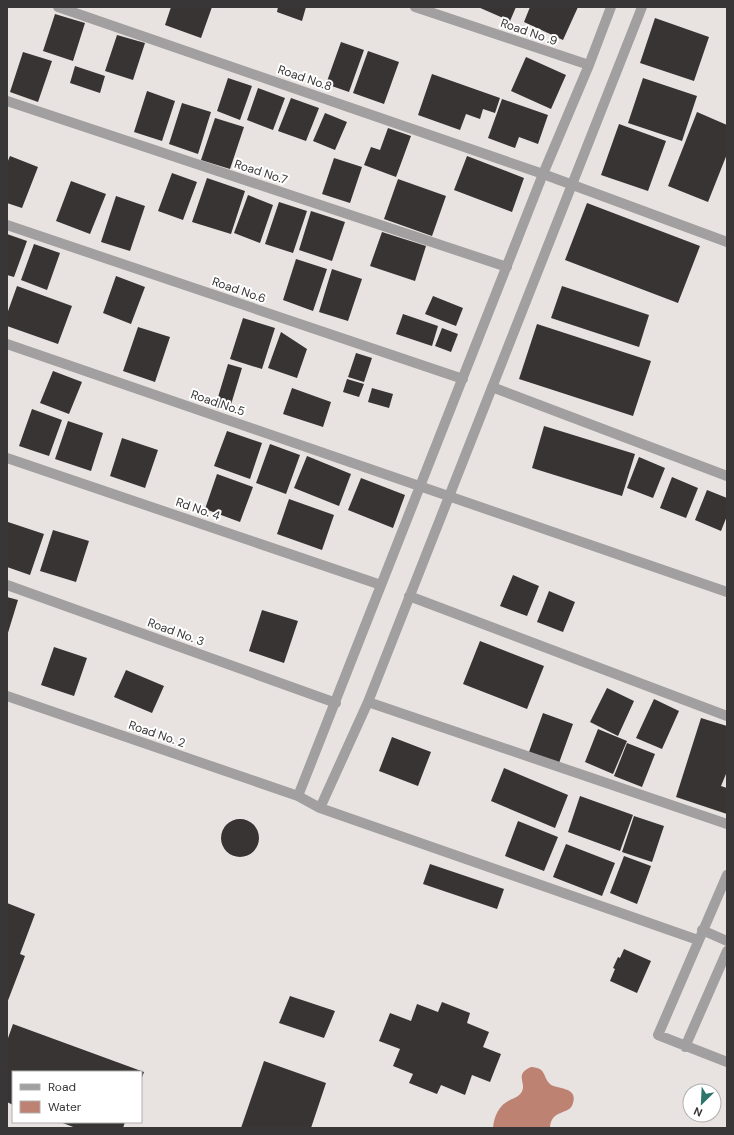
<svg xmlns="http://www.w3.org/2000/svg" width="734" height="1135" viewBox="0 0 734 1135" font-family="'DM Sans',sans-serif">
<style>
.water{fill:#bd8272}
.building{fill:#373433}
.lines{fill:none;stroke-linecap:round;stroke-linejoin:round}
.minor{stroke:#a19f9f;stroke-width:10}
.labels{text-anchor:middle;dominant-baseline:central;stroke-width:4;stroke-linejoin:round;paint-order:stroke}
.street-label{font-size:12px;fill:#383636;stroke:#fff}
</style>
<rect width="100%" height="100%" fill="#e8e3e1"/>
<path class="water" d="M531 1067C547 1068 542 1076 550 1084 557 1090 578 1086 573 1103 570 1116 551 1108 550 1128H493C494 1116 499 1105 510 1100 514 1098 518 1097 521 1093 528 1083 513 1075 531 1067Z"/>
<path class="building" d="M171 7H212L201 38 165 25Z
M278 7H306L302 21 277 12Z
M478 7H516L510 21Z
M530 7H578L563 40 524 22Z
M55 14 85 23 73 61 43 51Z
M655 18 709 37 694 81 640 63Z
M117 35 145 43 133 80 105 71Z
M341 42 364 50 349 92 326 84Z
M368 51 399 62 384 104 353 93Z
M23 52 52 61 38 102 10 92Z
M526 57 566 75 551 109 511 91Z
M75 66 105 76 100 93 70 83Z
M432 74 500 98 495 113 483 109 480 119 466 114 460 130 418 115Z
M228 78 252 86 240 120 217 111Z
M643 78 697 96 682 141 628 123Z
M258 88 285 98 273 130 247 120Z
M147 91 175 101 162 141 134 132Z
M291 98 319 108 306 141 278 131Z
M502 99 548 115 538 144 519 137 515 148 488 138Z
M182 103 211 112 198 154 169 144Z
M697 112 727 125V154L708 202 668 186Z
M325 113 347 122 335 150 313 141Z
M215 118 244 127 230 169 201 160Z
M619 124 666 141 648 191 601 175Z
M388 128 411 136 396 177 364 165 371 147 380 150Z
M10 156 38 167 22 208 7 203V163Z
M467 156 524 178 512 212 454 190Z
M334 158 362 167 350 203 322 194Z
M172 173 197 182 183 220 158 211Z
M207 178 245 191 231 234 192 222Z
M398 179 446 196 432 236 384 219Z
M71 181 106 194 90 234 56 221Z
M248 195 273 205 260 243 234 233Z
M116 196 145 206 130 251 101 242Z
M279 202 307 211 293 253 265 244Z
M587 203 700 246 678 303 565 260Z
M311 211 345 222 332 261 299 250Z
M382 232 426 246 415 281 370 266Z
M7 234 27 241 14 277 7 275Z
M34 244 60 253 47 290 21 280Z
M296 259 327 269 313 311 283 300Z
M332 269 362 279 348 321 319 312Z
M116 276 145 287 131 324 103 313Z
M17 286 72 306 58 344 7 326V314Z
M562 286 649 315 639 347 551 318Z
M433 296 463 308 456 326 425 314Z
M403 314 438 326 432 346 396 334Z
M243 318 275 328 262 369 230 359Z
M537 324 651 361 633 416 519 379Z
M138 327 170 337 155 382 123 371Z
M442 328 458 334 451 352 435 346Z
M281 332 307 349 297 378 268 368Z
M356 353 372 358 364 382 348 377Z
M228 364 242 368 229 411 215 407Z
M53 371 82 382 69 414 40 403Z
M347 379 364 384 359 397 343 392Z
M292 388 331 402 323 427 283 414Z
M372 388 393 394 389 408 368 402Z
M32 409 62 420 49 456 19 446Z
M68 421 103 433 91 471 55 459Z
M544 426 635 454 622 496 532 468Z
M227 431 262 443 250 479 214 466Z
M122 438 158 450 145 488 110 476Z
M270 444 300 455 286 494 256 483Z
M307 456 351 474 339 506 294 488Z
M639 457 665 468 653 498 627 488Z
M217 474 253 487 240 522 205 509Z
M672 477 698 488 686 518 660 508Z
M361 478 405 495 393 528 348 510Z
M707 490 727 498V516L721 531 695 520Z
M289 499 334 515 322 550 277 534Z
M8 522 44 534 30 575 7 567Z
M53 530 89 541 76 582 40 571Z
M513 575 539 586 527 616 500 606Z
M549 591 575 602 563 632 537 622Z
M7 597 18 600 7 636Z
M262 610 298 621 284 663 249 651Z
M480 641 544 666 527 709 463 684Z
M54 647 87 658 74 696 41 685Z
M126 670 164 686 152 713 114 697Z
M607 688 634 701 618 736 590 722Z
M654 699 679 711 662 749 636 738Z
M543 713 573 724 559 763 529 752Z
M701 718 727 726V774H726L721 786 727 788V814L676 797Z
M598 729 627 741 613 774 585 762Z
M392 737 431 752 418 786 379 771Z
M627 743 655 754 642 787 614 776Z
M504 768 568 795 555 828 491 801Z
M580 796 633 815 620 851 568 832Z
M634 816 664 826 652 862 622 852Z
M221 838a19 19 0 1 1 38 0a19 19 0 1 1-38 0Z
M518 821 558 837 544 871 505 856Z
M566 844 615 863 602 896 553 877Z
M624 856 651 866 637 904 610 893Z
M430 864 504 889 497 909 423 884Z
M7 903 35 914 20 954 25 956 7 1003Z
M624 949 651 961 637 993 610 981 615 969 613 968 618 957 620 958Z
M290 996 335 1011 324 1038 279 1023Z
M442 1002 470 1013 467 1023 489 1032 483 1047 501 1054 490 1082 472 1075 465 1095 441 1085 437 1094 409 1083 413 1074 393 1066 400 1049 379 1041 390 1013 411 1021 417 1004 438 1012Z
M13 1024 144 1072 141 1080V1072H13V1105L7 1102V1041Z
M264 1061 326 1083 311 1128H241Z
M60 1122H125L123 1128H76Z"/>
<g class="lines">
<path class="minor" d="M58 7 543 174 727 242
M415 7 589 65
M7 101 507 267
M7 225 463 379
M7 344 727 592
M492 387 727 476
M7 458 381 585
M7 585 336 703
M409 596 727 716
M7 696 298 796 320 808 698 940
M368 702 727 824
M298 796 543 174 589 65 611 7
M320 808 368 702 642 7
M727 875 658 1035 727 1062
M702 930 727 941
M685 1047 727 951"/>
</g>
<g class="labels">
<g class="street-label">
<text transform="translate(529 32) rotate(19)">Road No .9</text>
<text transform="translate(305 78) rotate(19)">Road No.8</text>
<text transform="translate(261 172) rotate(18)">Road No.7</text>
<text transform="translate(239 290) rotate(19)">Road No.6</text>
<text transform="translate(218 403) rotate(19)">Road No.5</text>
<text transform="translate(198 509) rotate(19)">Rd No. 4</text>
<text transform="translate(176 632) rotate(20)">Road No. 3</text>
<text transform="translate(157 734) rotate(19)">Road No. 2</text>
</g>
</g>
<rect width="734" height="1135" fill="none" stroke="#383636" stroke-width="16"/>
<rect x="12" y="1071" width="130" height="52" fill="#ffffff" stroke="#afafaf"/>
<rect x="20" y="1084" width="20" height="6" fill="#a19f9f" stroke="#afafaf"/>
<text x="48" y="1091" font-size="12" fill="#383636">Road</text>
<rect x="20" y="1101" width="20" height="12" fill="#bd8272" stroke="#afafaf"/>
<text x="48" y="1111" font-size="12" fill="#383636">Water</text>
<g transform="translate(702 1103) rotate(204)"><circle r="19" fill="#ffffff" stroke="#afafaf"/>
<path d="M0-3L7 15L0 10L-7 15Z" fill="#2d746d"/>
<text y="-6" font-size="11" font-weight="bold" text-anchor="middle" fill="#383636">N</text>
</g>
</svg>
